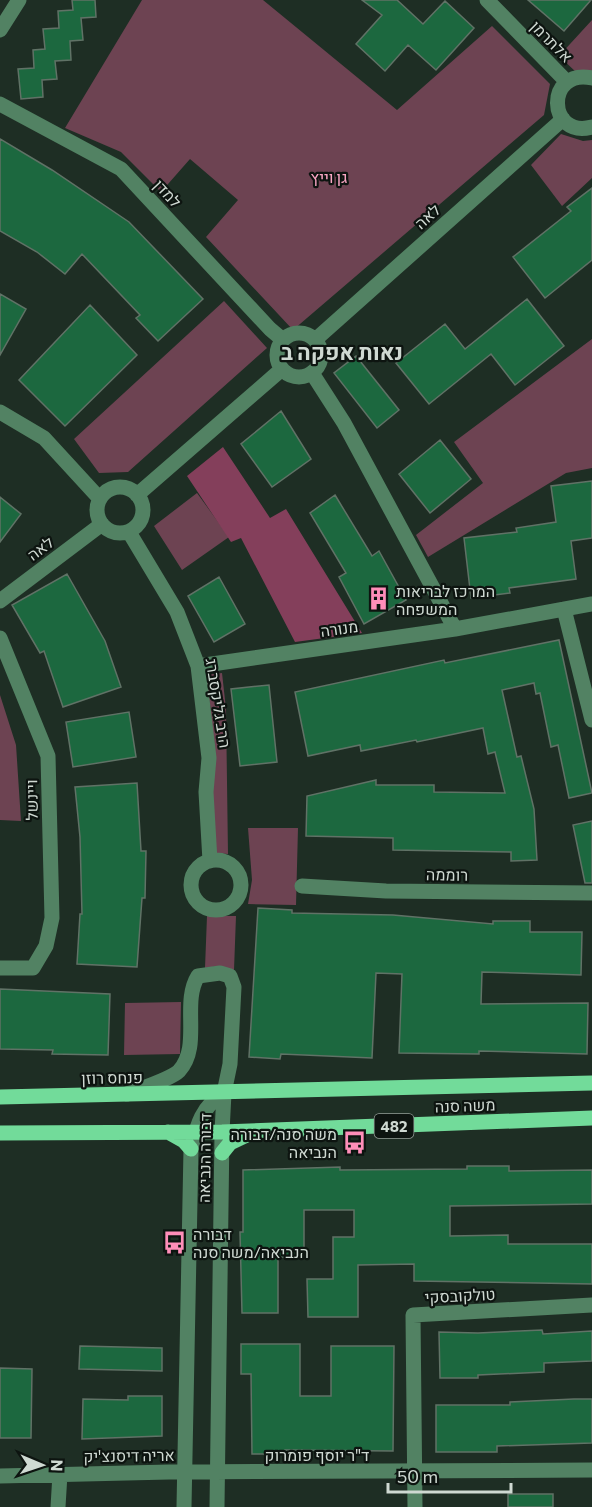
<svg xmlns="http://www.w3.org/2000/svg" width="592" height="1507" viewBox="0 0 592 1507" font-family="Commissioner,Heebo,sans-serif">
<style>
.green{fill:#6d4352}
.forest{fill:#843f5b}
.building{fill:#1c683f;stroke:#607266;stroke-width:1.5}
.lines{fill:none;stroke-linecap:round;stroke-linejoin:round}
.minor{stroke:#528263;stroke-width:15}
.major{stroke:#72db9a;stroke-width:15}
.labels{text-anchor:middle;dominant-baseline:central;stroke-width:4.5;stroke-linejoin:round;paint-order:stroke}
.shield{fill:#0d1410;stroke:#959e98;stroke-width:1.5}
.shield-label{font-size:15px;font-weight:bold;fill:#cfd9d2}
.street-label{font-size:16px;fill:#cfd9d2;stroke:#0d1410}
.park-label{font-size:16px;fill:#f9a6c4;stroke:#0d1410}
.poi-label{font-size:16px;fill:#cfd9d2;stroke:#0d1410;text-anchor:start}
.district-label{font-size:22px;font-weight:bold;fill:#cfd9d2;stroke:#0d1410}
</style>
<rect width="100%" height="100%" fill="#1e2e24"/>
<path class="green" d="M142 0H263L397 110 492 26 550 84 544 115 293 330 206 237 238 200 190 159 161 192 121 152 65 128Z
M592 20V71L577 73 559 56Z
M561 134 583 141 592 140V178L562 206 531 165Z
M224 301 267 348 128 472 99 473 74 439Z
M592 339V468L566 473 428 557 416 535 483 483 454 442Z
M197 493 229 537 182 570 154 526Z
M222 673 226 709 228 854 214 853 211 711 205 675Z
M0 695 16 745 21 821 0 820Z
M248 828H298L296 905 248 904 252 880Z
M207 916H236L234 970 219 966 205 968Z
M181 1002 180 1054 124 1055 125 1003Z"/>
<path class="forest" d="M223 447 270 518 286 509 362 633 295 642 241 538 231 542 187 476Z"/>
<path class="building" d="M72 0H95L96 17 81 18 83 40 70 41 71 60 55 61 57 79 42 80 43 97 21 99 18 69 34 68 33 50 45 49 43 29 59 28 58 11 73 10Z
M362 0H397L423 24 445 1 474 28 436 70 408 45 385 71 356 44 382 15Z
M528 0H591L564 31Z
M0 139 52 170 129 222 203 299 158 341 136 318 140 315 82 254 65 274 37 252 0 231Z
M592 188V260L545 298 513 257 571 211 567 207Z
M0 294 26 309 0 355Z
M527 299 564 346 515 385 491 354 429 404 396 363 445 324 465 349Z
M90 305 137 355 65 426 19 380Z
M356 356 399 410 377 428 334 373Z
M281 411 311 459 272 487 241 444Z
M440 440 471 479 430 513 399 474Z
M592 481V538L571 541 576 579 509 588 510 593 471 598 464 538 517 532 516 528 556 522 551 486Z
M335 495 372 556 379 551 406 600 364 624 339 577 346 573 310 513Z
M0 497 21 514 0 542Z
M67 574 105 641 121 687 63 707 44 651 40 653 12 605Z
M219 577 245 624 214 642 188 596Z
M559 640 592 793 569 798 558 745 551 747 540 693 536 694 534 683 502 690 517 757 521 756 534 809 537 860 511 861V852L393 850V838L306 836 307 796 376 780V785H434V792L505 793 495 752 488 754 483 728 417 742 416 740 361 751 360 745 308 756 295 692 444 660 445 663Z
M269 685 277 762 240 766 231 689Z
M129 712 136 757 73 767 66 722Z
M137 783 141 851H146L145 898H142L137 967 77 964 80 914H82L80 837 75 787Z
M592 821V883H585L573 825Z
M258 908 292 910V913L393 915 493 924V921H530V932H582L581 975 482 972 481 1004 588 1003 587 1054 479 1051V1054L399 1053 402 974 376 973 372 1058 281 1054 280 1059 249 1057Z
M0 989 110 994 108 1055 52 1054 53 1050 0 1049Z
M467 1166H509V1171L592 1170V1204L450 1206V1236L508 1235V1244H592V1284L414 1281V1264L358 1265V1317H308L307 1279H333V1237H354V1210H304V1257H278V1313H242L240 1232H243V1170L340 1167V1170L467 1169Z
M542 1330 543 1334 592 1331V1361L544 1363V1372L478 1375V1378H440L439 1332 478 1333Z
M241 1344H300V1396H331V1346H394L393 1451 285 1450V1454H252L251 1374H241Z
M80 1346 162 1348V1371L79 1369Z
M0 1368 32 1369 31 1438H0Z
M128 1396H162V1436L82 1439 83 1399 128 1400Z
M574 1399H592V1443L497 1446V1452H436V1405H510V1402Z
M508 1494H553V1507H508Z"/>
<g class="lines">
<path class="minor" d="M487 0 567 82
M0 30 19 0
M592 78C545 68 547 139 592 127
M0 104 121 169 270 329 283 340
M277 355a22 22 0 1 1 44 0a22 22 0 1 1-44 0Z
M315 340 563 119
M312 373 344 423 455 629
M0 412 44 438 100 499
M97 510a23 23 0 1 1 46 0a23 23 0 1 1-46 0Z
M137 495 282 369
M129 532 177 612 198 666 209 758 206 792 210 861
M0 601 102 524
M564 609 592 720
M0 638 48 756 52 918 46 946 33 968H0
M198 666 455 629 592 604
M191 885a25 25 0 1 1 50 0a25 25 0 1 1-50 0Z
M302 886 386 891 592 893
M127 1094C139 1089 171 1079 179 1071 202 1046 181 1003 198 976L220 973 230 976 234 987 230 1064 224 1093 222 1132 217 1507
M0 1476 169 1472 592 1470
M58 1507 60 1474
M184 1507 191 1149C197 1125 202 1106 224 1093
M415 1507 413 1315 592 1305"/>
<path class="major" d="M0 1097 592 1083
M168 1132 184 1141 191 1149
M0 1133 222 1132 592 1118
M222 1153 230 1143 251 1133"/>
</g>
<defs>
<symbol id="building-bare" viewBox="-9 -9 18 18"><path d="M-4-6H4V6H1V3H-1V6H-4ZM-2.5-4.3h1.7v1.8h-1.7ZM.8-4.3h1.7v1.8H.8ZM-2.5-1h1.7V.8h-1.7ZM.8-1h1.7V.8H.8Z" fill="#ff8eb9" stroke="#0d1410" stroke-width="2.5" paint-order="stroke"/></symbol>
<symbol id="bus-bare" viewBox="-9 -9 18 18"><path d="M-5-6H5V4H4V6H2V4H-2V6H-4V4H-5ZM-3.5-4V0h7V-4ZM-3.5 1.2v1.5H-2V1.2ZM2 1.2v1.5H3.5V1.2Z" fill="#ff8eb9" stroke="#0d1410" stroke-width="2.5" paint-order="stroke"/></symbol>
</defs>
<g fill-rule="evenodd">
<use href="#building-bare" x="362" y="582" width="33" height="33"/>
<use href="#bus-bare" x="338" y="1126" width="33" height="33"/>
<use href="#bus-bare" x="158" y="1226" width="33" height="33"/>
</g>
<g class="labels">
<rect class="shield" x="374.5" y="1114" width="39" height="24" rx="4.5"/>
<g class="shield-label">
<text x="394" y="1126">482</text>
</g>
<g class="street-label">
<text transform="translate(552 41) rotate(45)">אלתרמן</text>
<text transform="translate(168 193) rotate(47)">למדן</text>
<text transform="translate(427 216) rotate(-42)">לאה</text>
<text transform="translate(40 548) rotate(-37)">לאה</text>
<text transform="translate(339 628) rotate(-8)">מנורה</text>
<text transform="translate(219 703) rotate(81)">הרב גליקסברג</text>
<text transform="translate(31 800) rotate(-91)">ויינשל</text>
<text transform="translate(447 874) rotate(1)">רוממה</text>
<text transform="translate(112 1077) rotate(-1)">פנחס רוזן</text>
<text transform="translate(465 1105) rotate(-2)">משה סנה</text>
<text transform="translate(204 1158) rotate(-89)">דבורה הנביאה</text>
<text transform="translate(460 1295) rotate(-3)">טולקובסקי</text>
<text x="317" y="1454">ד"ר יוסף פומרוק</text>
<text transform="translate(129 1455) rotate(-1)">אריה דיסנצ'יק</text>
</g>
<g class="park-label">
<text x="329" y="176">גן וייץ</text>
</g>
<g class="poi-label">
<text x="396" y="590">המרכז לבריאות<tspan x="396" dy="18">המשפחה</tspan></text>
<text x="337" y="1133" text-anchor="end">משה סנה/דבורה<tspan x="337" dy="18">הנביאה</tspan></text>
<text x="193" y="1233">דבורה<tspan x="193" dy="18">הנביאה/משה סנה</tspan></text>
</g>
<g class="district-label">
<text x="342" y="351">נאות אפקה ב</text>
</g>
</g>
<g transform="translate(42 1465) rotate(92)" stroke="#0d1410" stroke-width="4.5" paint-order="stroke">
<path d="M0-4.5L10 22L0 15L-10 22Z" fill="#cfd9d2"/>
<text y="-9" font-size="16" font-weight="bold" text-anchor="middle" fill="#cfd9d2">N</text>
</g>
<path d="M388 1483v9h123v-9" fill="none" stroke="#cfd9d2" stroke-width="3"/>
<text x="397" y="1483" font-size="18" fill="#cfd9d2" stroke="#0d1410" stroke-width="4.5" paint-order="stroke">50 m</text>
</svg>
